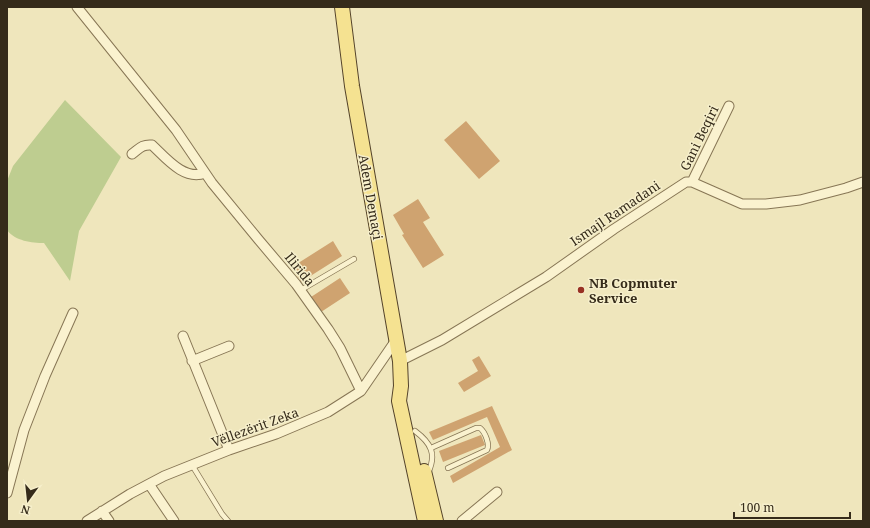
<svg xmlns="http://www.w3.org/2000/svg" width="870" height="528" viewBox="0 0 870 528" font-family="'Noto Serif',serif">
<style>
.green{fill:#becd90}
.building{fill:#cfa370}
.lines{fill:none;stroke-linecap:round;stroke-linejoin:round}
.service-casing{stroke:#877655;stroke-width:6}
.minor-casing{stroke:#877655;stroke-width:11}
.primary-casing{stroke:#54432a;stroke-width:16}
.service{stroke:#faf2cf;stroke-width:4.5}
.minor{stroke:#faf2cf;stroke-width:9}
.primary{stroke:#f5e291;stroke-width:14}
.poi-dot{fill:#983123;stroke:#f6efcb;stroke-width:1.5}
.labels{text-anchor:middle;dominant-baseline:central;stroke-width:3;stroke-linejoin:round;paint-order:stroke}
.street-label{font-size:13px;fill:#352b1a;stroke:#f6efcb}
.poi-label{font-size:13px;font-weight:bold;fill:#352b1a;stroke:#f6efcb;text-anchor:start}
</style>
<rect width="100%" height="100%" fill="#efe6bc"/>
<path class="green" d="M65 100 121 157 79 231 70 281 44 243C32 243 15 241 7 230V181L13 166Z"/>
<path class="building" d="M466 121 500 161 479 179 444 140Z
M418 199 430 218 423 222 444 255 423 268 402 235 404 234 393 215Z
M333 241 342 256 301 282 292 267Z
M340 278 350 293 321 312 311 297Z
M479 356 491 376 464 392 458 383 478 371 472 360Z
M492 406 512 450 453 483 450 476 500 447 487 417 433 440 429 432Z
M481 435 485 445 443 462 439 451Z"/>
<g class="lines">
<defs>
<path id="service" d="M301 290 354 259
M415 431C431 443 437 454 428 473
M431 448 476 428H480C485 432 490 444 487 450L448 468
M192 465 222 514 228 521"/>
<path id="minor" d="M77 7 176 130 212 183 258 239 296 284 328 329 340 348 361 391
M132 154C139 149 142 144 152 145 166 158 184 181 205 173
M692 182 729 106
M183 336 229 450
M192 361 229 346
M400 361 442 340 546 277 614 229 686 182H692L742 204H766L800 200 846 188 863 182
M149 484 174 521
M7 493 24 430 45 376 73 313
M102 511 109 521
M87 521 130 494 164 476 229 450 276 434 328 412 361 391 396 340
M462 521 497 492"/>
<path id="primary" d="M342 7 352 86 400 361 401 386 399 401 425 521
M424 471 436 521"/>
</defs>
<use href="#service" class="service-casing"/>
<use href="#minor" class="minor-casing"/>
<use href="#primary" class="primary-casing"/>
<use href="#service" class="service"/>
<use href="#minor" class="minor"/>
<use href="#primary" class="primary"/>
</g>
<circle class="poi-dot" cx="581" cy="290" r="4"/>
<g class="labels">
<g class="street-label">
<text transform="translate(699 138) rotate(-64)">Gani Beqiri</text>
<text transform="translate(371 197) rotate(80)">Adem Demaçi</text>
<text transform="translate(615 213) rotate(-34)">Ismajl Ramadani</text>
<text transform="translate(300 269) rotate(51)">Ilirida</text>
<text transform="translate(255 427) rotate(-20)">Vëllezërit Zeka</text>
</g>
<g class="poi-label">
<text x="589" y="283">NB Copmuter<tspan x="589" dy="15">Service</tspan></text>
</g>
</g>
<rect width="870" height="528" fill="none" stroke="#352b1a" stroke-width="16"/>
<g transform="translate(28 500) rotate(195)" stroke="#f6efcb" stroke-width="3" paint-order="stroke">
<path d="M0-3L7 15L0 10L-7 15Z" fill="#352b1a"/>
<text y="-6" font-size="11" font-weight="bold" text-anchor="middle" fill="#352b1a">N</text>
</g>
<path d="M734 512v6h116v-6" fill="none" stroke="#352b1a" stroke-width="2"/>
<text x="740" y="512" font-size="12" fill="#352b1a" stroke="#f6efcb" stroke-width="3" paint-order="stroke">100 m</text>
</svg>
